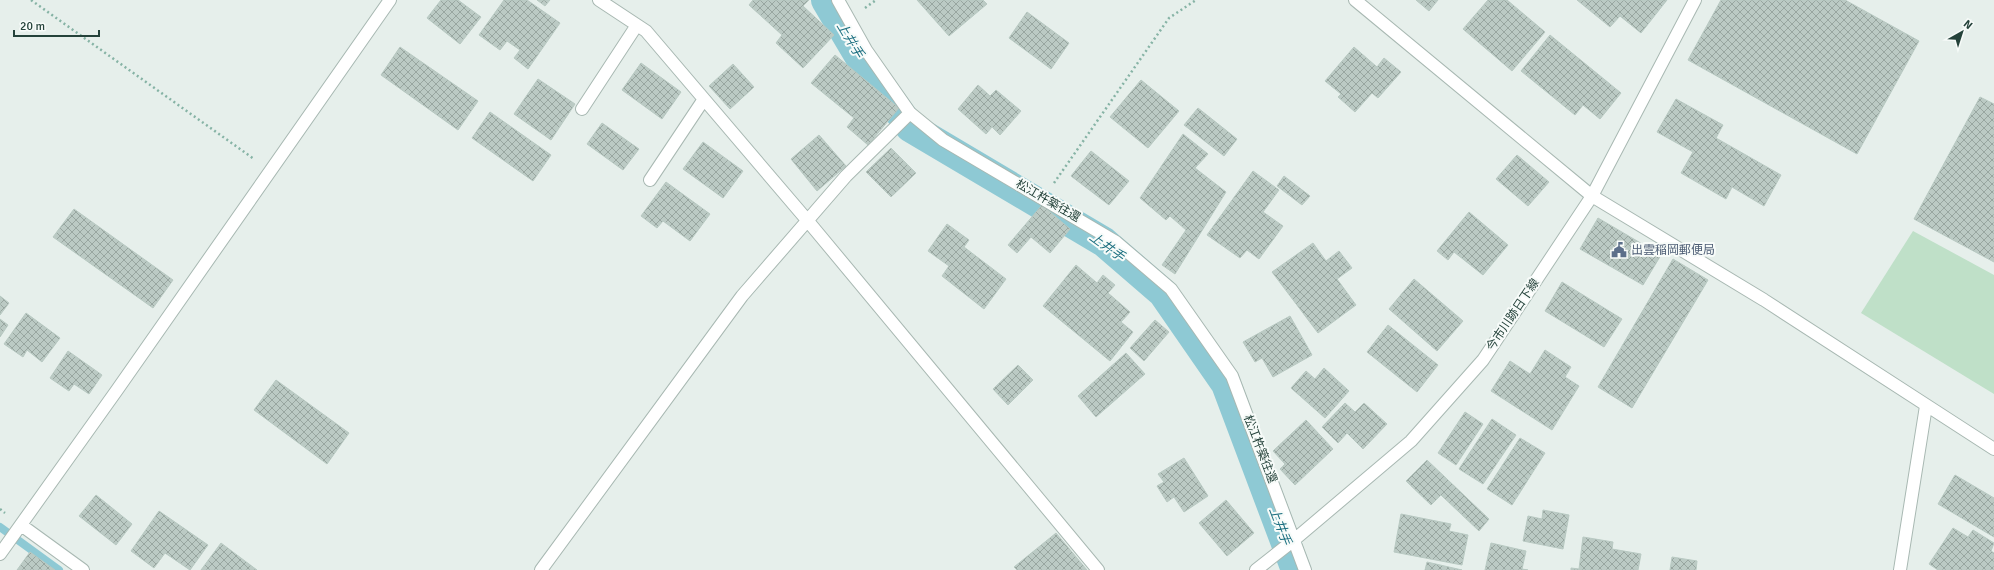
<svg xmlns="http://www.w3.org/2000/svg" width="1994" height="570" viewBox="0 0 1994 570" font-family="Signika,'Noto Sans JP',sans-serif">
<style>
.pitch{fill:#bfe0c8}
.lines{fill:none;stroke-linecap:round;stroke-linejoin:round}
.stream{stroke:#8ec9d4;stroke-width:8}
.canal{stroke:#8ec9d4;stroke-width:30}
.building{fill:url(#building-cross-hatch);stroke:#b8c9c2}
.minor-casing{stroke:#a8b8b2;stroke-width:14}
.path{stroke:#86b3a5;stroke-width:2.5;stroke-dasharray:2 3;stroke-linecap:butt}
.minor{stroke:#fff;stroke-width:12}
.labels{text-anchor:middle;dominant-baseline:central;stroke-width:4;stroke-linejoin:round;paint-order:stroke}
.street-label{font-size:12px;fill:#24423a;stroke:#f7fbf9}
.service-label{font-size:12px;fill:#4e5e75;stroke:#f7fbf9;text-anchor:start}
.water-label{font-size:13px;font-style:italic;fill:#1c6f80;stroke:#f7fbf9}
</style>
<defs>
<pattern id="building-cross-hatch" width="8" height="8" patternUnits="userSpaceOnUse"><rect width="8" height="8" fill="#bbcac4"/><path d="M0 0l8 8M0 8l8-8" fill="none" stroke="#98a6a0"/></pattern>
</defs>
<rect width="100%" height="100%" fill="#e6efeb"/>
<path class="pitch" d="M1913 231 1994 275V394L1861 313Z"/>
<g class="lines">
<path class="stream" d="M0 527 59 570"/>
<path class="canal" d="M826 0 861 59 910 127 1104 242 1163 293 1226 384 1296 570"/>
</g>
<path class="building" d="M441 0H458L481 17 460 44 427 18Z
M504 0H527L560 23 528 69 514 58 520 50 507 41 500 50 479 35Z
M537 0H550L545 6Z
M753 0H809L803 6 834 35 803 68 776 43 782 35 749 5Z
M917 0H983L987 4 949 36Z
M1416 0H1438L1429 11Z
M1488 0H1507L1545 32 1512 71 1463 29Z
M1577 0H1667L1641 33 1620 16 1610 27Z
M1721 0H1845L1919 41 1857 154 1688 60Z
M1027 12 1069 43 1051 69 1009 38Z
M1550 35 1621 93 1600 119 1583 105 1575 115 1521 71Z
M400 47 478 101 458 130 381 75Z
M1354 47 1377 67 1384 58 1401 72 1378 98 1372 93 1355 112 1338 97 1341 94 1325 81Z
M835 55 899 108 868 145 847 127 854 118 811 83Z
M641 63 681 92 662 119 622 90Z
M733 64 754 87 730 109 709 86Z
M538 79 575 104 551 140 514 114Z
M1141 80 1179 111 1148 148 1110 117Z
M978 85 990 96 996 90 1021 111 1000 135 992 127 986 134 958 109Z
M1980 97 1994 104V262L1914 219Z
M1676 99 1723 125 1716 138 1781 175 1764 206 1732 187 1726 199 1681 173 1693 152 1657 132Z
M1198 108 1237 139 1224 156 1184 125Z
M490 112 551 155 533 181 472 138Z
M602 123 639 149 623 170 587 144Z
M1183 134 1208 154 1195 168 1226 192 1175 274 1162 265 1186 230 1170 216 1166 220 1140 198Z
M819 135 846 166 817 191 791 159Z
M703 142 743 171 723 198 683 169Z
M891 148 916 173 891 197 866 172Z
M1091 151 1129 181 1109 205 1071 176Z
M1517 155 1549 182 1528 206 1496 179Z
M1253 171 1279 190 1263 212 1283 226 1259 259 1247 250 1240 258 1207 235Z
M1284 176 1310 196 1302 205 1277 186Z
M666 182 710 214 690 241 663 221 657 228 641 216Z
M1042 205 1070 229 1050 253 1031 237 1017 253 1008 245Z
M74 209 173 280 153 308 53 237Z
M1469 212 1508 245 1483 275 1454 252 1448 260 1437 251Z
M1598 218 1661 255 1643 285 1580 249Z
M947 224 969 240 964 247 1006 279 984 309 942 276 949 266 928 251Z
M1313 243 1326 261 1339 251 1352 268 1337 279 1356 305 1318 333 1272 272Z
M1673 259 1708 280 1632 408 1598 387Z
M1076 265 1097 283 1103 275 1115 285 1108 293 1130 312 1121 322 1133 332 1110 361 1043 306Z
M1414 279 1463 321 1437 351 1389 309Z
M1562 282 1622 319 1604 347 1545 311Z
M0 296 9 303 0 315Z
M26 313 60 338 42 362 27 350 23 357 4 344Z
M1290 316 1312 355 1273 377 1262 358 1255 362 1243 342Z
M0 319 8 325 0 337Z
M1155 320 1169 332 1144 361 1130 348Z
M1388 325 1438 365 1417 392 1367 352Z
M1545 350 1571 367 1565 377 1579 386 1552 430 1491 391 1510 361 1530 374Z
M68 351 102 375 89 394 74 384 69 391 50 378Z
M1126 353 1145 374 1096 417 1078 396Z
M1018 365 1033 380 1008 405 993 389Z
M1324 368 1349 391 1325 418 1291 388 1306 371 1315 379Z
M276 380 349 433 327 464 254 410Z
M1345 403 1355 412 1364 403 1387 424 1363 449 1347 433 1338 443 1322 427Z
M1465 412 1483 424 1456 465 1438 453Z
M1492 419 1516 435 1483 484 1459 469Z
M1306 420 1333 449 1295 485 1280 469 1285 464 1273 451Z
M1520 438 1545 453 1512 505 1487 489Z
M1184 458 1208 496 1184 512 1174 497 1167 502 1157 486 1164 482 1158 474Z
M1427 460 1489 519 1479 531 1441 495 1431 505 1406 481Z
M1955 475 1994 498V537L1938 504Z
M96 495 132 524 116 545 79 516Z
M1226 500 1254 533 1227 556 1199 523Z
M1543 510 1569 515 1563 549 1523 541 1528 516 1542 519Z
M159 511 208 545 190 570 165 553 154 568 131 551Z
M1401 514 1451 524 1449 531 1468 535 1462 565 1394 552Z
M1953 528 1968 537 1973 530 1994 543 1991 551 1994 553V570H1938L1929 564Z
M1056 533 1087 570H1017L1014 567Z
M1583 537 1613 542 1612 549 1641 554 1638 570H1571V568L1579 569Z
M221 543 257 570H201Z
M1491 543 1526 551 1522 569 1528 570H1485Z
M30 552 55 570H17Z
M1672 557 1697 561 1696 570H1670Z
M1427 562 1462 570H1425Z"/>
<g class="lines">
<defs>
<path id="minor" d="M599 0 646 31 807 220 1098 570
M838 0 866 50 910 113 943 140 1116 242 1171 289 1232 376 1305 570
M1355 0 1592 196 1764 300 1994 449
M582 109 637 25
M650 180 704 99
M21 525 83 570
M0 554 117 390 390 0
M541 570 742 296 846 176 910 113
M1256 570 1294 540 1411 441 1483 360 1592 196 1695 0
M1900 570 1926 406"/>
</defs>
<use href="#minor" class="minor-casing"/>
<path class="path" d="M31 0 254 159
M865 8 876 0
M1054 183 1169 18 1196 0
M0 509 5 513"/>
<use href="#minor" class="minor"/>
</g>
<defs>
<symbol id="civic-bare" viewBox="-9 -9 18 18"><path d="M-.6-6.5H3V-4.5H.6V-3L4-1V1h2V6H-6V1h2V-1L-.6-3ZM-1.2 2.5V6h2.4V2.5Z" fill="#5c6f8a" stroke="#f7fbf9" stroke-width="2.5" paint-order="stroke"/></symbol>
</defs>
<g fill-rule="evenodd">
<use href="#civic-bare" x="1608" y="239" width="22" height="22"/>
</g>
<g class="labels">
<g class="street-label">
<text transform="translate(1048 201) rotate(30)">松江杵築往還</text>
<text transform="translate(1513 315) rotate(-56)">今市川跡日下線</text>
<text transform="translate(1260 449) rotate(69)">松江杵築往還</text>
</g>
<g class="service-label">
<text x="1631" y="250">出雲稲岡郵便局</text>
</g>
<g class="water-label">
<text transform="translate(850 40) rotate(59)">上井手</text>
<text transform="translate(1107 247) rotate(36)">上井手</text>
<text transform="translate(1280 526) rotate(69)">上井手</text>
</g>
</g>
<g transform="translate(1962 32) rotate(39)" stroke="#f7fbf9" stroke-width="3" paint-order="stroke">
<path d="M0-3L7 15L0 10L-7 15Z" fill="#24423a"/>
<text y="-6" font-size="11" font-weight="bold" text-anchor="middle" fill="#24423a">N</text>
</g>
<path d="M14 30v6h85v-6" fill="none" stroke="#24423a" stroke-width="2"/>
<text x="20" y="30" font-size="12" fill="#24423a" stroke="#f7fbf9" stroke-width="3" paint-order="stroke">20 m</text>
</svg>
